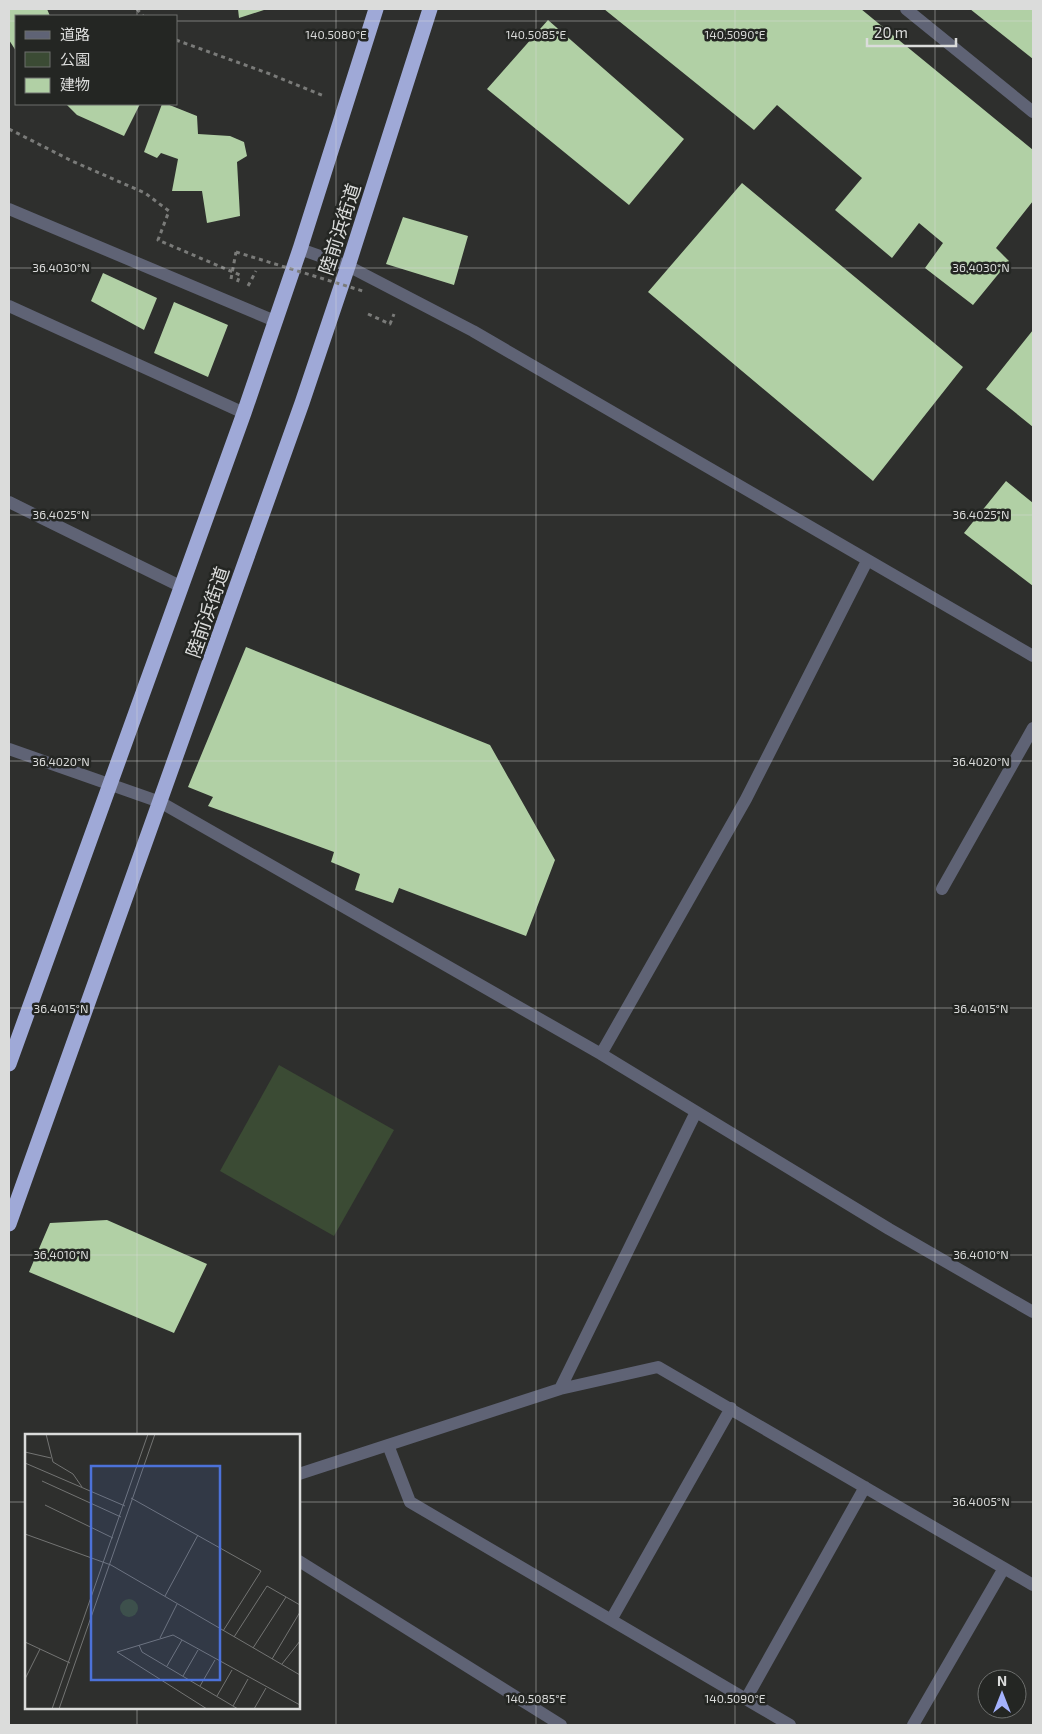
<svg xmlns="http://www.w3.org/2000/svg" width="1042" height="1734" viewBox="0 0 1042 1734" font-family="'Exo 2','Noto Sans JP',sans-serif">
<style>
.green{fill:#3b4b34}
.building{fill:#b1d0a5}
.lines{fill:none;stroke-linecap:round;stroke-linejoin:round}
.path{stroke:#7a7b79;stroke-width:3;stroke-dasharray:4 4;stroke-linecap:butt}
.lane{stroke:#5f6375;stroke-width:12}
.street{stroke:#5f6375;stroke-width:12}
.highway{stroke:#9fa9d7;stroke-width:15}
.path-bridge{stroke:#7a7b79;stroke-width:3;stroke-dasharray:4 4;stroke-linecap:butt}
.ticks{fill:none;stroke:#dbdcdb;stroke-width:1;stroke-opacity:0.45}
.labels{text-anchor:middle;dominant-baseline:central;stroke-width:5;stroke-linejoin:round;paint-order:stroke}
.street-label{font-size:19px;fill:#dbdcdb;stroke:#242623}
.inset-road{fill:none;stroke:#737473;stroke-width:1}
.view{fill:#4c72d9;fill-opacity:0.15;stroke:#4c72d9;stroke-width:2.5}
.inset-edge{fill:none;stroke:#dbdcdb;stroke-width:2.5}
.ticks-label{font-size:12px;text-anchor:middle;fill:#dbdcdb;stroke:#242623;stroke-width:5;stroke-linejoin:round;paint-order:stroke}
</style>
<rect width="100%" height="100%" fill="#2e2f2d"/>
<path class="green" d="M279 1065 394 1130 334 1236 220 1171Z"/>
<path class="building" d="M9 9H47L50 16H16V51L9 40Z
M238 9H267L239 18Z
M604 9H861L1033 150V201L996 248 1009 261 973 305 925 268 943 243 919 223 892 258 835 210 862 178 777 105 754 130Z
M970 9H1033V59Z
M548 20 684 139 629 205 487 89Z
M66 104H140L124 136 77 115Z
M162 104H167L197 116 198 134 230 136 244 142 247 156 237 162 240 216 207 223 202 191H172L178 159 161 153 157 158 144 152Z
M742 183 963 367 873 481 648 292Z
M403 217 468 236 454 285 386 264Z
M103 273 157 298 144 330 91 301Z
M174 302 228 325 208 377 154 353Z
M1033 330V427L986 389Z
M1006 481 1033 503V586L964 533Z
M246 647 490 745 555 860 526 936 399 888 393 903 355 890 360 874 331 862 334 852 208 806 213 797 188 787Z
M107 1220 207 1264 174 1333 29 1272 50 1223Z"/>
<g class="lines">
<path class="path" d="M137 9 143 16
M176 40 270 74 324 96
M9 129 72 161 145 193 169 211 158 240 240 275 237 283
M231 279 236 252
M248 286 256 271
M368 314 390 324 394 314"/>
<path class="lane" d="M906 9 1033 112
M942 889 1033 728"/>
<path class="street" d="M9 209 275 321
M300 249 348 266 473 331 1033 656
M9 306 244 413
M9 502 182 587
M9 749 160 802 601 1054 889 1229 1033 1312
M601 1054 746 799 867 561
M560 1389 696 1112
M388 1445 410 1502 790 1725
M299 1474 560 1389 658 1367 1033 1585
M299 1561 561 1725
M611 1620 731 1408
M746 1699 865 1487
M913 1725 1004 1568"/>
<path class="highway" d="M9 1064 244 413 300 249 376 9
M9 1224 302 403 348 266 430 9"/>
<path class="path-bridge" d="M236 252 366 292"/>
</g>
<path class="ticks" d="M137 9V16M336 9V1725M536 9V1725M735 9V1725M935 9V1725M9 21H16M176 21H1033M137 104V1435M9 268H1033M9 515H1033M9 761H1033M9 1008H1033M9 1255H1033M9 1502H26M299 1502H1033M137 1708V1725"/>
<g class="labels">
<g class="street-label">
<text transform="translate(339 229) rotate(-72)">陸前浜街道</text>
<text transform="translate(207 612) rotate(-71)">陸前浜街道</text>
</g>
</g>
<g transform="translate(25 1434)">
<rect width="275" height="275" fill="#2e2f2d"/>
<path d="M95 174a9 9 0 1 1 18 0a9 9 0 1 1-18 0Z" fill="#3b4b34"/>
<path class="inset-road" d="M21 0 28 28 48 40 57 53M0 18 26 24M0 29 100 72M17 47 96 83M106 64 236 137 198 197M20 71 88 104M0 100 86 131 275 241M140 162 173 101M209 203 242 152 275 171M135 204 152 170M0 208 45 229M114 211 117 218 213 275M228 214 261 163M92 218 148 201 275 271M92 218 182 275M247 225 275 178M257 230 275 207M142 232 157 206M158 242 173 216M0 245 15 215M175 252 190 226M192 262 207 236M208 272 223 245M27 275 123 0M34 275 130 0M229 275 241 254"/>
<path class="view" d="M66 32H195V246H66Z"/>
<rect width="275" height="275" class="inset-edge"/>
</g>
<g class="ticks-label">
<text x="336" y="39">140.5080°E</text>
<text x="536" y="39">140.5085°E</text>
<text x="735" y="39">140.5090°E</text>
<text x="61" y="272">36.4030°N</text>
<text x="981" y="272">36.4030°N</text>
<text x="61" y="519">36.4025°N</text>
<text x="981" y="519">36.4025°N</text>
<text x="61" y="766">36.4020°N</text>
<text x="981" y="766">36.4020°N</text>
<text x="61" y="1013">36.4015°N</text>
<text x="981" y="1013">36.4015°N</text>
<text x="61" y="1259">36.4010°N</text>
<text x="981" y="1259">36.4010°N</text>
<text x="981" y="1506">36.4005°N</text>
<text x="536" y="1703">140.5085°E</text>
<text x="735" y="1703">140.5090°E</text>
</g>
<rect width="1042" height="1734" fill="none" stroke="#dbdcdb" stroke-width="20"/>
<rect x="15" y="15" width="162" height="90" fill="#242623" stroke="#6d6f6d"/>
<rect x="25" y="31" width="25" height="8" fill="#5f6375" stroke="#6d6f6d"/>
<text x="60" y="40" font-size="15" fill="#dbdcdb">道路</text>
<rect x="25" y="52" width="25" height="15" fill="#3b4b34" stroke="#6d6f6d"/>
<text x="60" y="65" font-size="15" fill="#dbdcdb">公園</text>
<rect x="25" y="78" width="25" height="15" fill="#b1d0a5" stroke="#6d6f6d"/>
<text x="60" y="90" font-size="15" fill="#dbdcdb">建物</text>
<g transform="translate(1002 1694)"><circle r="24" fill="#242623" stroke="#6d6f6d"/>
<path d="M0-4L9 19L0 12L-9 19Z" fill="#a4b2fc"/>
<text y="-8" font-size="14" font-weight="bold" text-anchor="middle" fill="#dbdcdb">N</text>
</g>
<path d="M867 38v8h89v-8" fill="none" stroke="#dbdcdb" stroke-width="2.5"/>
<text x="874" y="38" font-size="15" fill="#dbdcdb" stroke="#242623" stroke-width="4" paint-order="stroke">20 m</text>
</svg>
